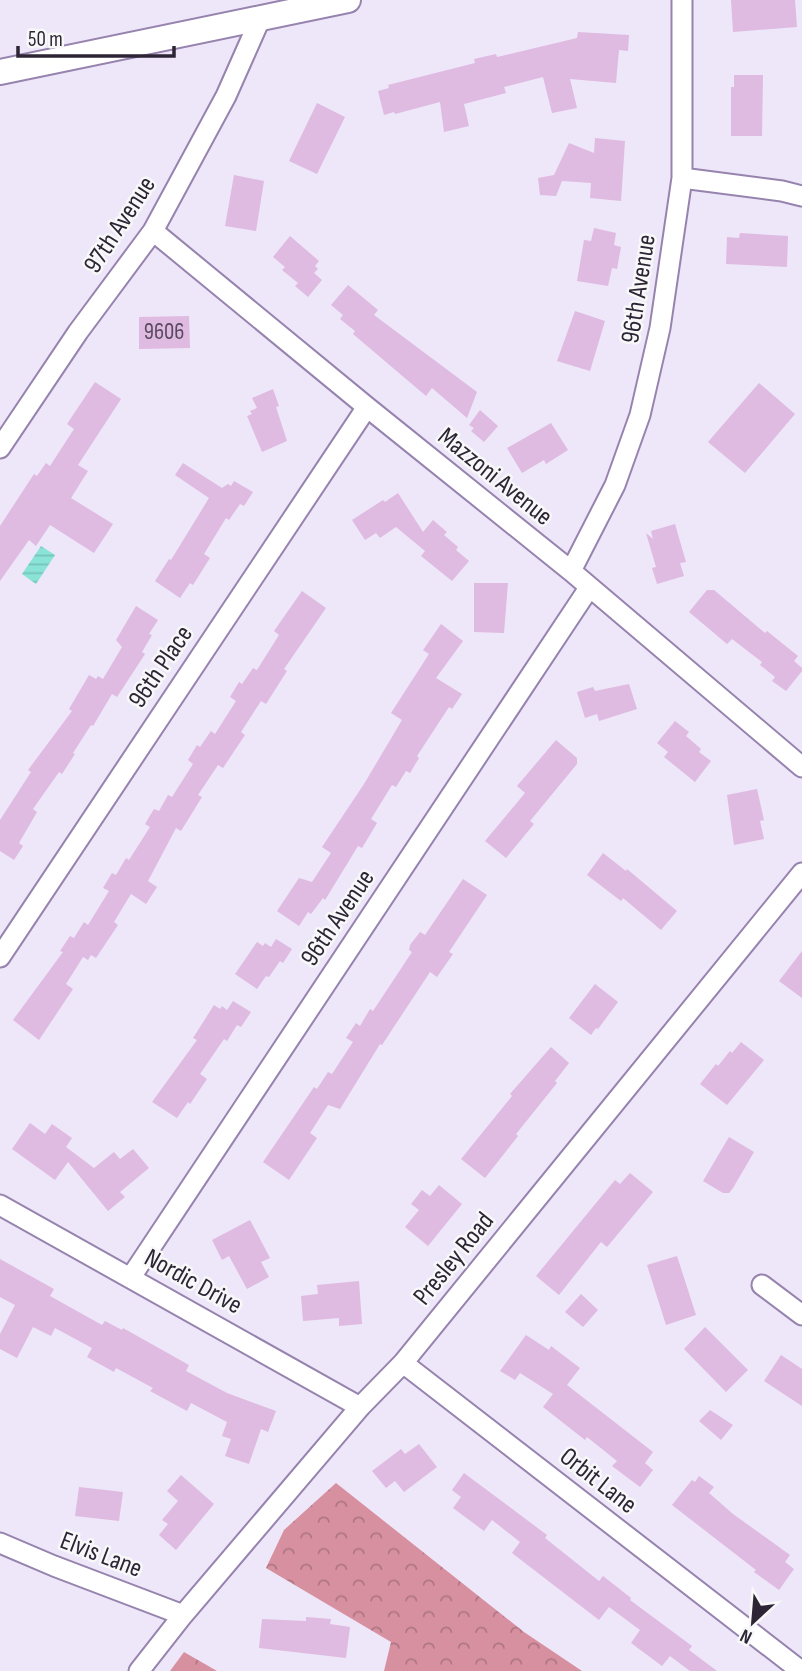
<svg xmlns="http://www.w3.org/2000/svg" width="802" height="1671" viewBox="0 0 802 1671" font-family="'Sofia Sans Condensed',sans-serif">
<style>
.forest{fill:url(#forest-crowns)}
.water{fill:url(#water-rules)}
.building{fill:#dfbae1}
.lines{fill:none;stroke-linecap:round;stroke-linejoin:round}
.minor-casing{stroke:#9683ae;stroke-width:23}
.major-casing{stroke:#9683ae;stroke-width:28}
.minor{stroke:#fff;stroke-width:19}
.major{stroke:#fff;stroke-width:24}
.labels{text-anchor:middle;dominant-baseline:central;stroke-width:5;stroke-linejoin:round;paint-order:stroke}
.number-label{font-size:23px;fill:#5a4a61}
.street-label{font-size:26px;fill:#2d2536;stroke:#f8f8f8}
</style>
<defs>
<pattern id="forest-crowns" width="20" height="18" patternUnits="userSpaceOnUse" patternTransform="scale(1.75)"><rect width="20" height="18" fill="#d790a0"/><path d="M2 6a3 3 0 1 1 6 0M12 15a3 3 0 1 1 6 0" fill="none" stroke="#af7583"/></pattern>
<pattern id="water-rules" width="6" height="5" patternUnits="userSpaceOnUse" patternTransform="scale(1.75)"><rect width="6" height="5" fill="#89e3d7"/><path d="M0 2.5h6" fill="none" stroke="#77c3b9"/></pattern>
</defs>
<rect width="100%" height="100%" fill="#eee6f9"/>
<path class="forest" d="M336 1483 524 1632 582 1671H384L391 1642 266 1568 284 1530Z
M184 1652 217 1671H170Z"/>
<path class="water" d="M41 546 55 555 36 584 22 574Z"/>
<path class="building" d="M731 0H795L797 27 733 32Z
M578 32 629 35 628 51 619 50 616 83 570 79 577 108 552 113 543 77 504 87 506 93 464 104 469 126 444 132 440 102 395 114 394 112 384 115 378 91 389 88 388 85 475 63 474 59 496 54 497 57 577 38Z
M734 75H763L762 136H731V87H734Z
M317 103 345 117 317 174 289 161Z
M595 138 625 141 621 201 590 198 591 183 562 181 556 196 540 195 538 178 554 175 569 143 594 153Z
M234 175 264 181 256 231 225 226Z
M594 228 616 233 614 245 621 247 617 269 612 268 608 286 577 281 584 240 591 241Z
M740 233 788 236 787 267 726 264 727 237 739 238Z
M290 236 319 261 315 266 318 269 314 273 322 280 308 297 295 286 298 283 282 270 285 267 273 257Z
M348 285 378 310 374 315 477 392 467 418 432 388 426 396 353 334 355 331 340 319 343 315 331 305Z
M575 311 605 321 590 371 557 361Z
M189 316 190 348 139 349V317Z
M95 382 121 399 78 465 88 471 71 498 113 524 94 553 50 525 36 546 29 540 0 581V526L34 474 37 476 46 463 50 466 74 429 67 424Z
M759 383 795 414 745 473 708 442Z
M273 389 279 406 276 407 287 441 262 452 247 416 252 414 250 411 257 408 252 398Z
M480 410 498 426 484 442 471 431 474 428 469 425Z
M551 423 568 450 546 464 544 460 522 473 507 448Z
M183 463 222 488 228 484 231 486 234 481 253 492 244 506 240 504 229 520 226 518 204 554 210 558 193 585 190 583 180 598 155 581 169 559 171 560 209 498 175 475Z
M398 493 423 532 433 520 447 532 444 535 458 547 456 550 469 561 452 581 421 556 425 551 396 527 380 538 376 533 365 540 352 520 383 500 385 502Z
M675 524 686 562 680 563 684 576 657 584 652 568 656 567 646 533 653 539 651 531Z
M474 583H508L504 633 474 632Z
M707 590H714L765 633 767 631 798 656 794 661 802 668V671L786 691 772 681 775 677 760 665 762 662 732 639 727 644 689 612Z
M302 591 326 608 284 669 287 671 266 704 261 701 241 732 245 735 223 768 218 765 198 795 202 797 181 831 176 828 148 881 157 887 146 904 131 894 114 922 118 925 96 958 91 955 88 960 83 957 66 984 73 989 39 1040 13 1020 63 952 60 951 70 936 74 938 84 922 88 925 109 891 103 888 112 873 116 875 126 858 129 860 150 827 145 824 154 809 159 811 168 795 172 797 193 764 188 760 197 745 200 747 211 731 215 734 236 701 230 697 239 682 242 684 253 668 257 670 279 635 274 631Z
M136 606 158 620 149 634 152 635 142 652 145 654 117 697 112 694 93 726 91 725 73 753 75 754 62 774 59 772 33 809 37 812 19 843 23 846 14 860 0 851V820L31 772 28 770 72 711 69 709 89 675 96 679 98 676 103 679 122 647 116 640Z
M441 624 463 641 436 678 462 694 452 709 449 707 417 756 419 758 410 773 406 771 396 787 392 785 371 819 377 823 362 848 358 846 325 900 323 898 311 914 308 912 299 926 277 911 299 878 312 882 331 853 322 847 364 784 402 720 391 713 429 654 423 650Z
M629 684 637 709 599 721 597 714 585 718 577 692 593 687 595 691Z
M675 721 689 732 686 736 701 749 699 752 711 761 695 782 664 757 668 752 657 743Z
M556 740 577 758V764L530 821 534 824 506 858 485 841 525 793 517 786Z
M757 789 764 820 760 821 764 839 734 845 727 795Z
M603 853 626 871 627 869 677 911 661 930 623 898 621 901 587 875Z
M463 879 487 895 449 952 453 954 437 977 430 972 382 1045 380 1044 340 1109 328 1105 310 1133 317 1138 289 1180 263 1162 314 1087 317 1089 328 1072 332 1074 353 1042 346 1038 356 1023 360 1026 370 1009 373 1011 412 952 409 950 410 945 420 932 425 935Z
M276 939 292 949 283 963 280 961 269 977 266 976 257 989 235 974 257 942 263 946 265 943 271 947Z
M802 951V998L779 981Z
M595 984 618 1002 598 1029 596 1028 591 1035 569 1018Z
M233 1001 251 1012 241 1027 237 1025 227 1041 224 1039 200 1074 207 1079 190 1104 188 1102 177 1118 152 1102 197 1040 193 1038 214 1005 220 1009 222 1006 227 1010Z
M741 1042 764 1060 727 1105 700 1084 716 1064 718 1066 730 1051 732 1053Z
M551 1047 569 1063 555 1081 557 1083 516 1134 518 1136 485 1178 461 1159 512 1096 510 1094Z
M30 1123 45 1134 52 1124 72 1138 66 1147 94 1168 114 1152 120 1159 133 1149 149 1168 120 1192 125 1197 108 1211 68 1162 55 1180 12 1149Z
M729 1137 754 1152 733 1188 729 1193H723L703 1181Z
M630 1173 653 1192 607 1247 601 1242 559 1295 536 1276 615 1180 620 1184Z
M439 1185 462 1204 428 1246 405 1227 419 1210 411 1204 422 1190 430 1196Z
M250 1220 270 1258 261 1262 269 1277 247 1289 229 1256 222 1260 212 1240Z
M677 1256 696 1315 666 1325 647 1265Z
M0 1259 54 1289 50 1296 102 1325 105 1321 122 1330 123 1328 189 1365 186 1371 227 1393 276 1411 268 1432 261 1429 249 1464 225 1456 231 1439 222 1436 227 1422 191 1403 187 1411 150 1391 153 1388 116 1368 114 1372 87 1357 92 1348 55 1328 51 1336 33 1327 17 1358 0 1349V1334L15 1305 0 1297Z
M359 1281 362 1324 339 1326V1318L303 1321 301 1296 318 1294 317 1285Z
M581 1294 598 1310 583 1327 565 1312Z
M705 1327 748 1370 726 1392 684 1349Z
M526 1335 549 1350 551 1346 580 1368 567 1385 653 1452 645 1463 653 1470 640 1487 612 1466 617 1461 587 1437 585 1440 543 1407 553 1394 520 1373 515 1380 500 1371Z
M781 1355 802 1369V1406L764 1381Z
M710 1410 733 1425 721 1440 699 1421Z
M419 1444 437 1467 404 1492 395 1481 386 1488 372 1471 401 1449 405 1454Z
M464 1473 547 1535 545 1538 599 1581 603 1576 631 1598 630 1600 692 1646 689 1650 717 1671H690L670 1656 662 1666 631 1643 640 1630 609 1607 599 1620 512 1553 520 1542 492 1520 484 1531 453 1508 461 1497 452 1490Z
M181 1475 214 1504 176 1550 159 1535 168 1524 162 1520 178 1501 167 1491Z
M699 1476 714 1487 709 1493 733 1514 790 1555 785 1562 794 1569 779 1590 754 1572 756 1570 672 1505 692 1480 695 1482Z
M79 1487 123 1492 119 1521 75 1516Z
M306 1617 331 1619 330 1624 350 1627 346 1658 259 1648 262 1619 306 1621Z"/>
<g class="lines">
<defs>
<path id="minor" d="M682 178 782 191 802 196
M153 231 367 407 571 571 802 767
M0 448 78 332 153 231 226 96 261 17
M571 571 615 485 640 415 660 328 682 178V0
M0 957 367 407
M0 1205 360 1407
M131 1277 589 588
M762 1285 802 1315
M403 1363 801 1671
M0 1543 54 1566 183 1615
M139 1671 183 1615 360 1407 403 1363 802 873"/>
<path id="major" d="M0 72 348 0"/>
</defs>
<use href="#minor" class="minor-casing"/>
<use href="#major" class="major-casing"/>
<use href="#minor" class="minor"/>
<use href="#major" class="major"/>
</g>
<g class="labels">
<g class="number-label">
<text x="164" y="332">9606</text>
</g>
<g class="street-label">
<text transform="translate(120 225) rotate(-57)">97th Avenue</text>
<text transform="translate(639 289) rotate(-81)">96th Avenue</text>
<text transform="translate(495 477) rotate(39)">Mazzoni Avenue</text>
<text transform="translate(161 667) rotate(-56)">96th Place</text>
<text transform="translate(338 918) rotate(-56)">96th Avenue</text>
<text transform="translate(454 1259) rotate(-51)">Presley Road</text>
<text transform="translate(193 1282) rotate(29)">Nordic Drive</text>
<text transform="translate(598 1481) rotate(38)">Orbit Lane</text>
<text transform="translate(101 1555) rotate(21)">Elvis Lane</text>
</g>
</g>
<g transform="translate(753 1622) rotate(206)" stroke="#f8f8f8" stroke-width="5" paint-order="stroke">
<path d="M0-5L12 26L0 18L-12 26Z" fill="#2d2536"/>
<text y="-10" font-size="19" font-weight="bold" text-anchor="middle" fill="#2d2536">N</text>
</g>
<path d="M18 46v10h156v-10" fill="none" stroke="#2d2536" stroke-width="3.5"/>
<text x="28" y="46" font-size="21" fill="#2d2536" stroke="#f8f8f8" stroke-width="5" paint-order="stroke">50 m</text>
</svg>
